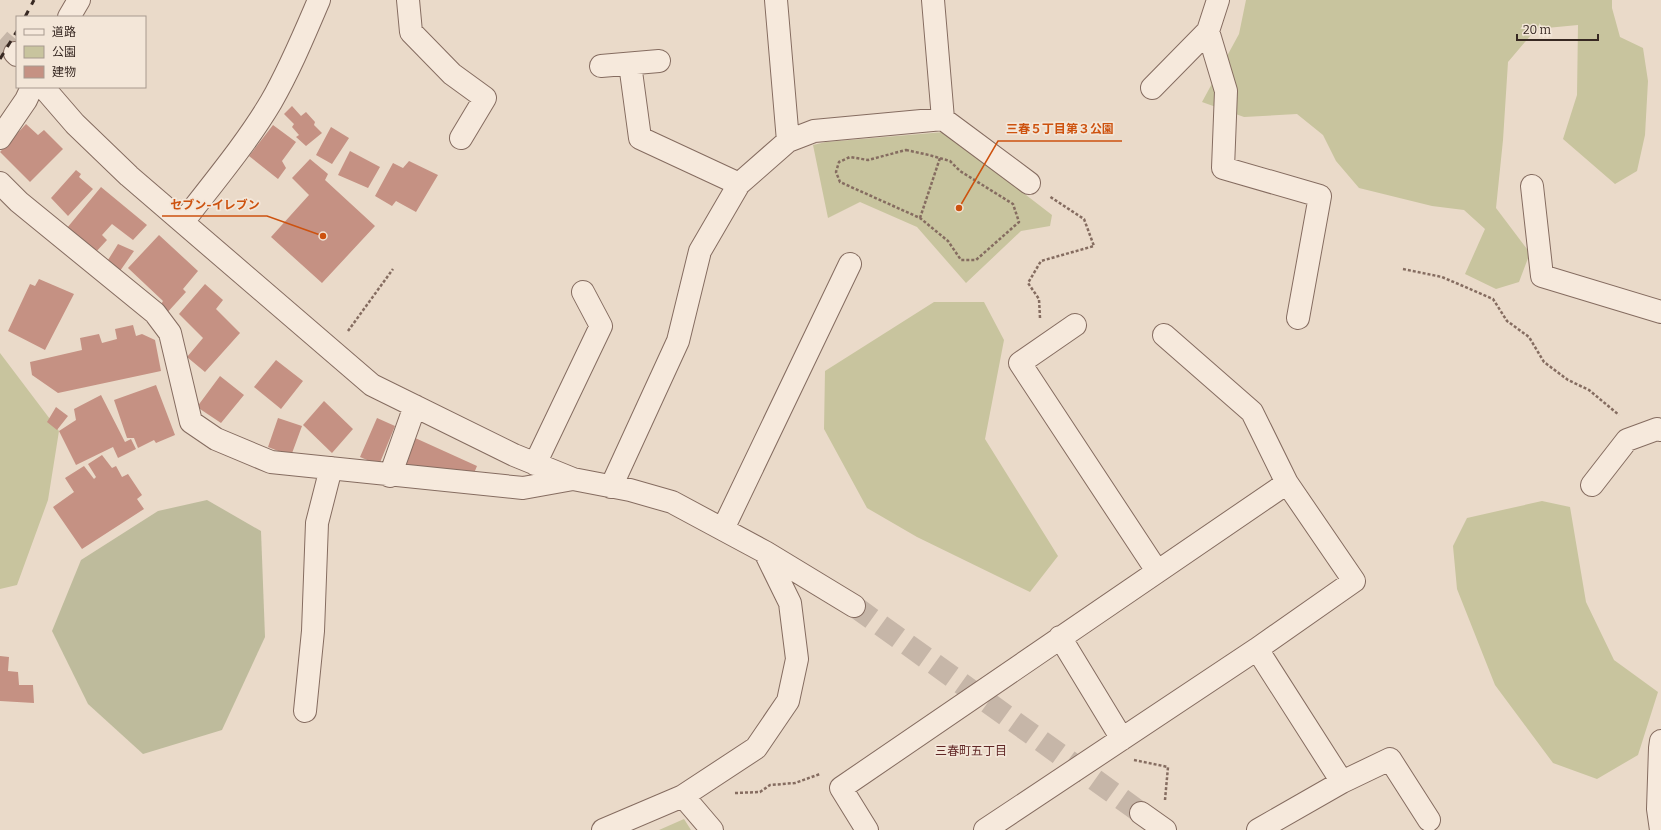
<svg xmlns="http://www.w3.org/2000/svg" width="1661" height="830" viewBox="0 0 1661 830" font-family="Bitter,'Noto Sans JP',serif">
<style>
.green{fill:#c8c49e}
.cemetery{fill:#bebb9c}
.building{fill:#c59183}
.lines{fill:none;stroke-linecap:round;stroke-linejoin:round}
.minor-tunnel{stroke:#c6b6a8;stroke-width:22;stroke-dasharray:22 11;stroke-linecap:butt}
.minor-casing{stroke:#856c60;stroke-width:24}
.path{stroke:#856c60;stroke-width:2.5;stroke-dasharray:3 2;stroke-linecap:butt}
.minor{stroke:#f6e9dc;stroke-width:22}
.rail{stroke:#372822;stroke-width:3;stroke-dasharray:7 7;stroke-linecap:butt}
.labels{text-anchor:middle;dominant-baseline:central;stroke-width:3.5;stroke-linejoin:round;paint-order:stroke}
.neighbourhood-label{font-size:12px;fill:#602625;stroke:#f3e6d8}
.leader{fill:none;stroke:#cd520f;stroke-width:1.5}
.callout-dot{fill:#cd520f;stroke:#f3e6d8;stroke-width:1.5}
.callout-label{font-size:12px;text-anchor:middle;font-weight:bold;fill:#cd520f;stroke:#f3e6d8;stroke-width:3.5;stroke-linejoin:round;paint-order:stroke}
</style>
<rect width="100%" height="100%" fill="#eadac9"/>
<path class="green" d="M1246 0H1612V8L1620 37 1643 48 1648 81 1645 135 1637 171 1615 184 1563 139 1577 95 1578 25 1536 29 1508 62 1503 140 1496 208 1530 253 1519 282 1496 289 1465 274 1485 229 1464 210 1432 206 1359 188 1336 161 1323 135 1297 114 1244 117 1202 102 1239 34Z
M944 132 1052 215 1050 226 1021 231 966 283 917 227 860 202 828 218 813 145 826 142Z
M934 302H984L1004 340 985 439 1058 556 1030 592 917 537 867 508 824 429 825 371Z
M0 353 59 431 48 500 17 585 0 589Z
M1542 501 1570 507 1586 602 1614 660 1658 692 1638 755 1597 779 1553 763 1495 685 1457 589 1453 546 1467 518Z
M684 819 691 830H659Z"/>
<path class="cemetery" d="M207 500 261 531 265 637 222 730 143 754 88 704 52 631 81 560 158 511Z"/>
<path class="building" d="M292 106 301 116 306 112 315 122 314 125 322 133 306 146 296 137 299 135 292 127 294 124 284 114Z
M26 124 38 135 44 130 63 149 30 182 0 152Z
M273 125 296 142 282 161 286 168 278 179 249 156Z
M331 127 349 138 332 164 316 155Z
M350 151 380 167 368 188 338 175Z
M310 159 328 174 325 180 375 226 322 283 271 237 309 195 292 178Z
M409 161 438 175 416 212 396 201 392 206 375 196 393 163 403 168Z
M76 170 81 174 79 177 93 189 68 216 51 198Z
M101 187 147 225 133 240 112 224 102 235 107 240 95 253 67 228Z
M159 235 198 271 183 289 186 292 165 315 159 308 163 301 128 268Z
M118 244 134 251 120 271 108 260Z
M39 279 74 294 45 350 8 331 30 284 35 286Z
M205 284 223 300 216 309 240 333 205 372 187 357 203 338 179 314Z
M133 325 136 336 142 334 155 340 161 371 58 393 32 375 30 362 82 350 80 338 99 334 102 343 117 339 115 329Z
M276 360 303 381 281 409 254 387Z
M220 376 244 395 221 423 197 407Z
M156 385 175 435 156 443 154 440 138 448 134 438H127L114 400Z
M101 395 125 442 131 439 136 449 118 458 113 447 76 465 59 431 76 420 74 409Z
M324 401 353 429 332 453 303 425Z
M56 407 68 416 57 430 47 422Z
M278 418 302 426 291 456 268 447Z
M377 418 395 426 379 465 360 457Z
M413 437 477 466 472 478 416 470 402 462Z
M102 455 112 468 116 466 122 477 128 474 142 495 137 499 144 509 82 549 53 507 74 492 65 478 84 466 94 479 96 477 88 464Z
M0 656 9 657 8 671 18 672 19 685H33L34 703 0 701Z"/>
<g class="lines">
<path class="minor-tunnel" d="M0 40 15 53
M854 606 1141 813"/>
<defs>
<path id="minor" d="M408 0 411 32 452 74 485 98 461 138
M776 0 788 141
M933 0 943 119
M69 17 79 0
M1208 31 1226 91 1223 168 1320 196 1298 318
M15 53 17 55
M630 64 640 138 739 184
M601 66 659 61
M43 87 75 124 129 176 372 385 514 455 573 479 630 490 672 502 765 552 854 606
M1152 88 1208 31 1218 0
M0 138 26 100 32 87
M0 183 19 202 155 313 170 333 191 422 216 439 271 462 523 488 573 479
M1532 186 1542 276 1661 312
M183 222C213 183 246 144 271 102 290 69 304 35 319 0
M1075 325 1020 363 1157 571
M1164 335 1252 412 1287 483
M535 464 601 326 583 292
M390 476 415 406
M1592 485 1627 440 1657 429 1661 430
M611 487 678 341 700 251 739 184 788 141 814 131 943 119 1029 183
M723 529 850 264
M1060 637 1122 739
M1257 649 1342 782
M305 711 313 631 317 523 331 468
M683 796 712 830
M1141 813 1165 830
M603 830 683 796 756 748 788 701 797 659 790 603 765 552
M867 830 841 788 1287 483 1354 581 1257 649 985 830
M1258 830 1342 782 1390 759 1429 820
M1661 830 1658 809 1660 748 1661 741"/>
</defs>
<use href="#minor" class="minor-casing"/>
<path class="path" d="M906 150 929 155 950 161 960 171 1013 204 1019 222 976 260H961L948 241 920 218 840 182 836 172 839 162 850 157 868 160Z
M920 218 940 158
M1403 269 1442 277 1493 299 1507 321 1529 337 1544 362 1568 380 1589 390 1619 415
M1040 318 1039 299 1028 283 1041 261 1094 246 1084 219 1049 196
M348 331 393 269
M1134 760 1168 767 1165 800
M735 793 760 792 770 785 795 783 820 774"/>
<use href="#minor" class="minor"/>
<path class="rail" d="M25 17 34 0
M0 59 17 31"/>
</g>
<g class="labels">
<g class="neighbourhood-label">
<text x="971" y="751">三春町五丁目</text>
</g>
</g>
<path class="leader" d="M959 208L998 141H1122M323 236L267 216H162"/>
<g class="callout-dot">
<circle cx="959" cy="208" r="4"/>
<circle cx="323" cy="236" r="4"/>
</g>
<g class="callout-label">
<text x="1060" y="133">三春５丁目第３公園</text>
<text x="215" y="209">セブン-イレブン</text>
</g>
<rect x="16" y="16" width="130" height="72" fill="#f3e6d8" stroke="#a89a8f"/>
<rect x="24" y="29" width="20" height="6" fill="#f6e9dc" stroke="#a89a8f"/>
<text x="52" y="36" font-size="12" fill="#372822">道路</text>
<rect x="24" y="46" width="20" height="12" fill="#c8c49e" stroke="#a89a8f"/>
<text x="52" y="56" font-size="12" fill="#372822">公園</text>
<rect x="24" y="66" width="20" height="12" fill="#c59183" stroke="#a89a8f"/>
<text x="52" y="76" font-size="12" fill="#372822">建物</text>
<path d="M1517 34v6h81v-6" fill="none" stroke="#372822" stroke-width="2"/>
<text x="1523" y="34" font-size="12" fill="#372822" stroke="#f3e6d8" stroke-width="3" paint-order="stroke">20 m</text>
</svg>
